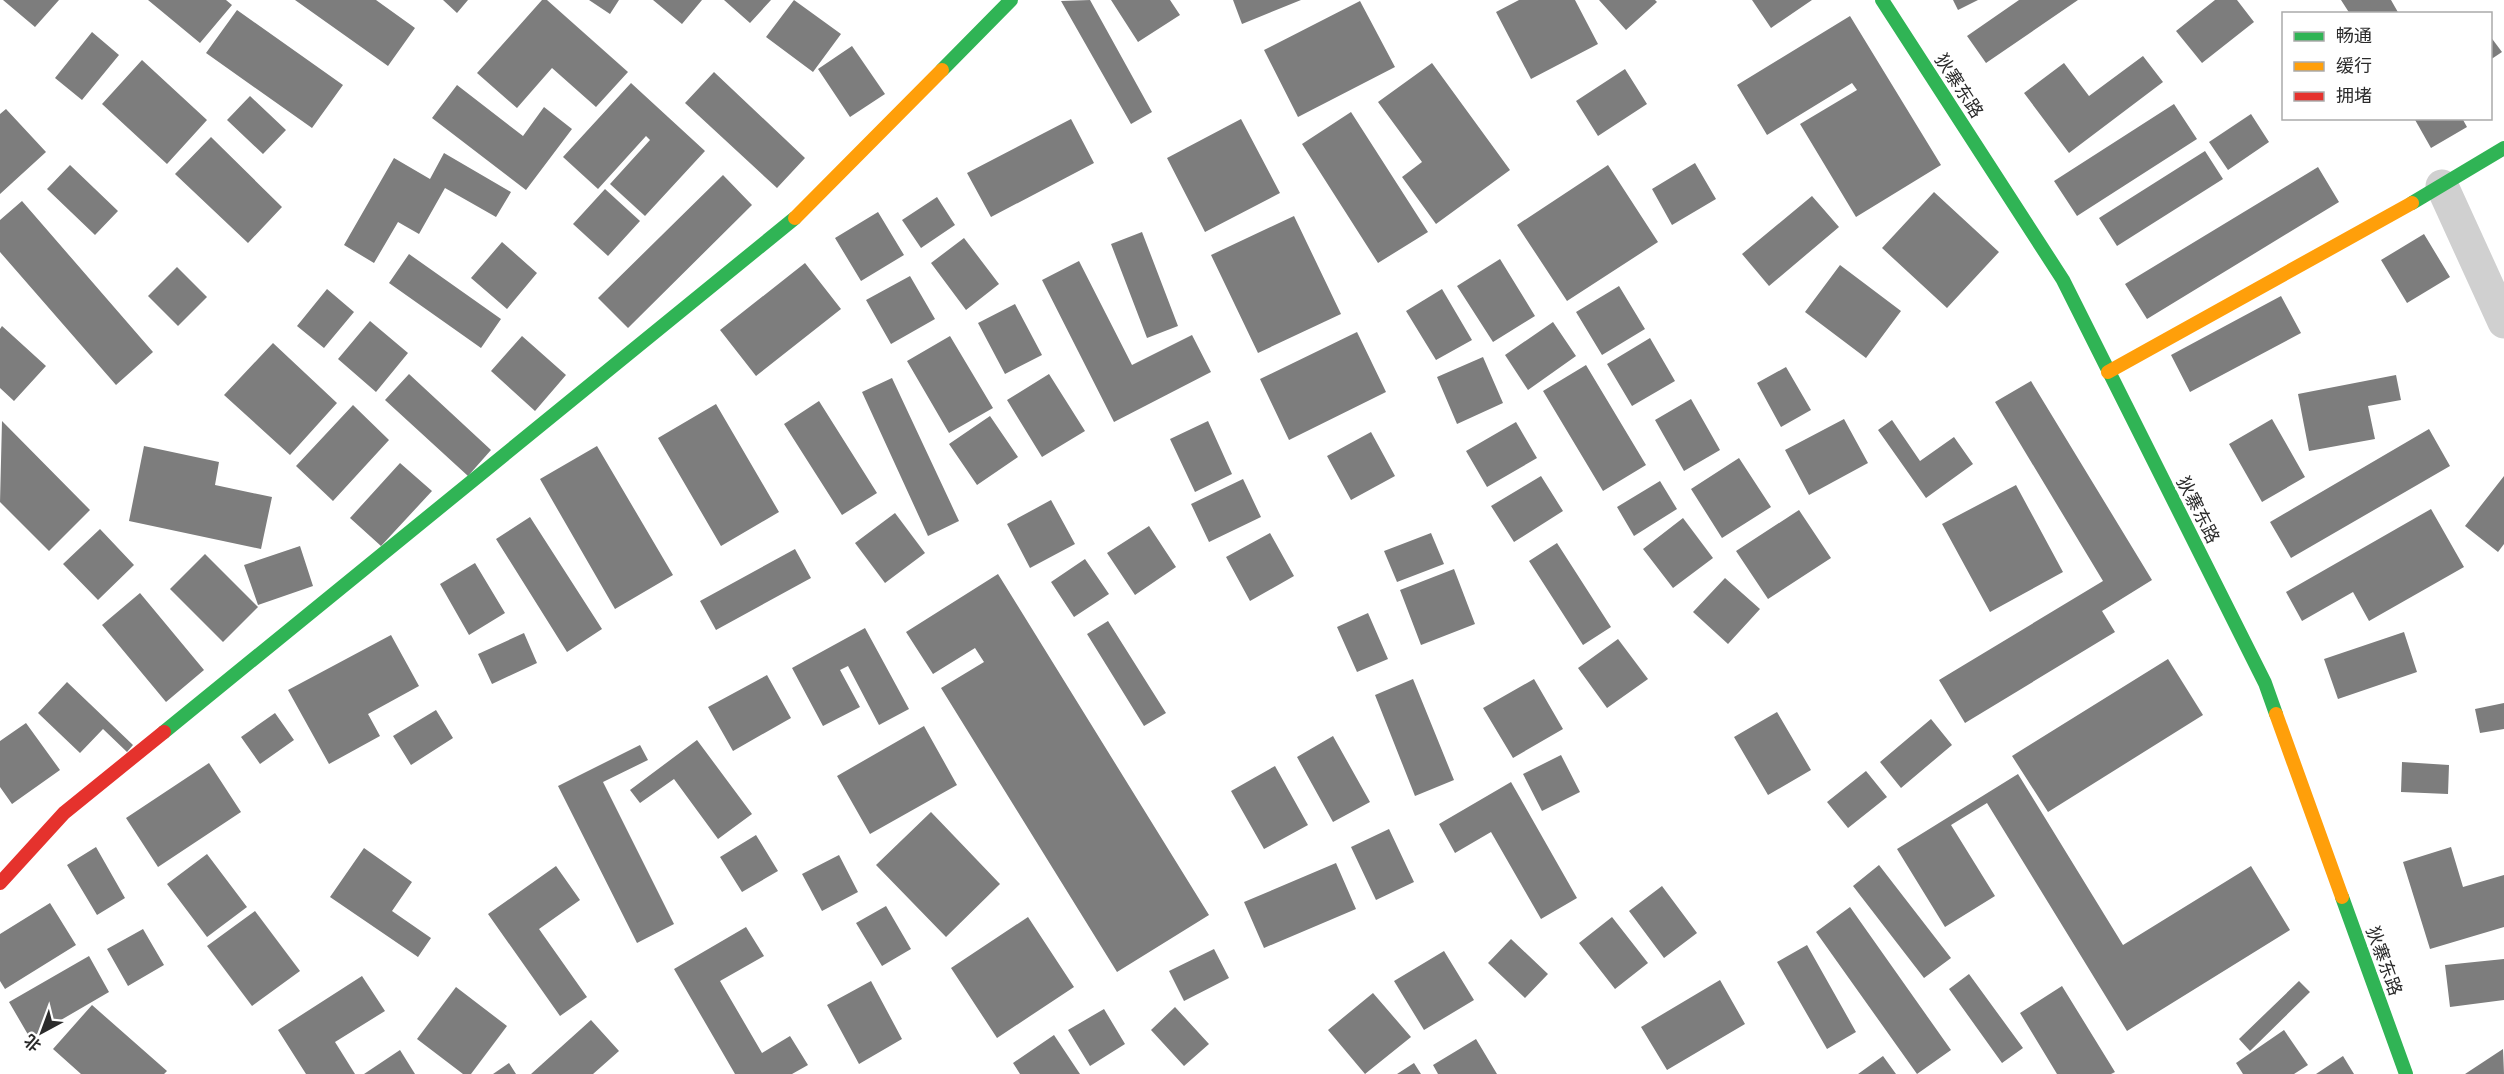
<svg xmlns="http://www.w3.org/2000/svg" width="2504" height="1074" viewBox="0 0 2504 1074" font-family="Cabin,'Noto Sans SC',sans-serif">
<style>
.building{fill:#7d7d7d}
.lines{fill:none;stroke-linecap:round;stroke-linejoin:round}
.street{stroke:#d0d0d0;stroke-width:33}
.fast{stroke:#30b455;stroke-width:14}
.slow{stroke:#ff9f0a;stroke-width:14}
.jam{stroke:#e5322d;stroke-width:14}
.labels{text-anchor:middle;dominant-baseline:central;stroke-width:6;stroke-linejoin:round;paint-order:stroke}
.street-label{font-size:18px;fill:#2b2b2b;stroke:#fff}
</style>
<rect width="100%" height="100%" fill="#fff"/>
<path class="building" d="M3 0H59L35 27Z
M148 0H226L232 5 200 43Z
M295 0H376L415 28 388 66Z
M443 0H468L457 13Z
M542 0H547L628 72 596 107 552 68 517 108 477 73Z
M589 0H619L610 14Z
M653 0H702L682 24Z
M724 0H771L750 23Z
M794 0 841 34 813 72 766 37Z
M1090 0 1152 112 1131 124 1061 1Z
M1111 0H1170L1180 15 1138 42Z
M1233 0H1301L1242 24Z
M1519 0H1575L1598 44 1531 79 1496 12Z
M1599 0H1655L1657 2 1626 30Z
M1752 0H1812L1771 28Z
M1953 0H1978L1958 10Z
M2019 0H2078L1986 63 1967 36Z
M2215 0H2237L2254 22 2202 63 2176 31Z
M2341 0H2391L2399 14H2350Z
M1360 1 1395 67 1298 117 1264 50Z
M237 10 343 85 312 128 206 53Z
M1850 16 1941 165 1856 217 1800 124 1857 90 1852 83 1767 135 1737 85Z
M92 32 119 55 82 100 55 78Z
M2490 36 2502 52 2490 60Z
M852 46 885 94 850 117 818 69Z
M2143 56 2163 82 2069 153 2024 93 2064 63 2089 96Z
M142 60 207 120 167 164 102 104Z
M1432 63 1510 170 1436 224 1402 177 1422 162 1378 102Z
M1625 69 1647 104 1598 136 1576 101Z
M714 72 805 158 777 188 685 103Z
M631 83 705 151 645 216 610 184 650 140 646 136 598 189 563 157Z
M457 85 523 136 544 107 572 129 526 190 432 118Z
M250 96 286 130 263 154 227 120Z
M2174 104 2197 139 2077 216 2054 181Z
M6 109 46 152 0 194V114Z
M1351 112 1428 232 1378 263 1302 144Z
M2251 114 2269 142 2228 170 2209 142Z
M2414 118H2462L2467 127 2431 148Z
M1071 119 1094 163 991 217 967 173Z
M1241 119 1280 193 1205 232 1167 158Z
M211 137 282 207 248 243 175 174Z
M2205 151 2223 179 2117 246 2099 218Z
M444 153 511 192 496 217 445 188 419 234 398 222 374 263 344 245 394 158 430 179Z
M1695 163 1716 199 1672 225 1652 189Z
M70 165 118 211 95 235 47 189Z
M1608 165 1658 242 1567 301 1517 225Z
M2318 167 2339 202 2147 319 2125 284Z
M723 175 752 205 628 328 598 298Z
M605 189 640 221 608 256 573 224Z
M1934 192 1999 252 1947 308 1882 248Z
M1812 196 1839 227 1769 286 1742 254Z
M937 197 955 225 921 248 902 220Z
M22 201 153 352 116 385 0 252V220Z
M878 212 904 255 861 281 835 238Z
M1294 216 1341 314 1258 353 1211 255Z
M1142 232 1178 326 1147 338 1111 244Z
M2424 234 2450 277 2407 303 2381 260Z
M964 238 999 284 966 310 931 263Z
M502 242 537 273 507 309 471 278Z
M409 254 501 319 481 348 389 283Z
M1500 259 1535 316 1493 342 1457 286Z
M1079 261 1132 365 1192 335 1211 372 1114 422 1042 280Z
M805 263 841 309 756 376 720 330Z
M1840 265 1901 311 1866 358 1805 312Z
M177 267 207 297 178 326 148 296Z
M910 276 935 319 891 344 866 300Z
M1619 286 1645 329 1602 355 1576 312Z
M327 289 354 312 324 348 297 326Z
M1442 289 1472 340 1436 360 1406 311Z
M2281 296 2301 333 2190 392 2171 355Z
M1015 304 1042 355 1005 374 978 323Z
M370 321 408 353 376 392 338 359Z
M1553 322 1576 356 1528 390 1505 355Z
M2 326 46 366 14 401 0 388V329Z
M1357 332 1386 392 1289 440 1260 379Z
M522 336 566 375 535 411 491 371Z
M950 336 993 408 949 433 907 361Z
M1650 338 1675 381 1632 406 1607 364Z
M273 343 337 403 290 455 224 395Z
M1483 357 1503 403 1457 424 1437 377Z
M1586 365 1646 465 1603 491 1543 391Z
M1786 367 1811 410 1781 427 1757 383Z
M409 374 491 450 468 476 385 400Z
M1049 374 1085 431 1042 457 1007 400Z
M2396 375 2401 400 2368 406 2375 439 2309 451 2298 394Z
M892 378 959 521 928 536 862 392Z
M2031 381 2152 580 2102 611 2115 632 1965 723 1939 680 2103 581 1995 402Z
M1691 399 1720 450 1684 471 1655 420Z
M819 401 877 493 842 515 784 424Z
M716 404 779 512 721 546 658 438Z
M353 405 389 440 333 501 296 466Z
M990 416 1018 457 977 485 949 444Z
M1844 419 1868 463 1809 495 1785 450Z
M2272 419 2305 477 2262 502 2229 444Z
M1892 420 1920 461 1954 437 1973 464 1926 498 1878 430Z
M2 421 90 510 49 551 0 502Z
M1208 421 1232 474 1195 492 1170 439Z
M1516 422 1537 458 1487 487 1466 451Z
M2429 429 2450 466 2291 558 2270 522Z
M1371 432 1395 476 1351 500 1327 456Z
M144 446 219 462 215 485 272 497 261 549 129 521Z
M597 446 673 575 615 609 540 479Z
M1739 458 1771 507 1722 538 1691 489Z
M400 463 432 491 381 546 350 518Z
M1541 476 1563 511 1514 542 1491 506Z
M2504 476V544L2498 552 2465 526Z
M1243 479 1261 517 1209 542 1191 504Z
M1660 481 1677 509 1634 536 1617 507Z
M2016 485 2063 572 1990 612 1942 524Z
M1051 500 1075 544 1030 568 1007 524Z
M2431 509 2464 567 2369 621 2353 592 2302 621 2286 592Z
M1799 510 1831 558 1768 599 1736 551Z
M895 513 925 553 885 583 855 543Z
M530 517 602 629 567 652 496 539Z
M1683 518 1713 558 1673 588 1643 549Z
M1149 526 1176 567 1135 595 1107 553Z
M100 529 134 565 98 600 63 564Z
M1270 533 1294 576 1250 601 1226 557Z
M1431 533 1444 564 1397 582 1384 551Z
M1557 543 1611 627 1583 645 1529 561Z
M300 546 313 586 258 605 244 565Z
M795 549 811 578 716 630 700 601Z
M205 554 258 607 223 642 170 589Z
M1085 559 1109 594 1074 617 1051 582Z
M475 563 505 613 469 635 440 584Z
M1454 569 1475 624 1421 645 1400 590Z
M998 574 1209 915 1117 972 941 688 984 662 975 648 933 674 906 632Z
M1725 578 1760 609 1728 644 1693 612Z
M140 593 204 670 166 702 102 625Z
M1368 613 1388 659 1357 672 1337 627Z
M1108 621 1166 713 1144 726 1087 634Z
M865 628 909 709 879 725 848 666 840 670 860 707 823 726 792 668Z
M2404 632 2417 672 2338 699 2324 659Z
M524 633 537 663 492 684 478 654Z
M391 635 419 686 368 714 380 736 329 764 288 690Z
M1618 639 1648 679 1607 708 1578 668Z
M2168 659 2203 715 2048 812 2012 756Z
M767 675 791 718 733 751 708 707Z
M1413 679 1454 780 1415 796 1375 695Z
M1534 679 1563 729 1513 758 1483 708Z
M67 682 133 745 127 752 103 729 80 753 38 713Z
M2504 703V729L2480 733 2475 709Z
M436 710 453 738 411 765 393 736Z
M1777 712 1811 770 1768 795 1734 737Z
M275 713 294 740 260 764 241 737Z
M1931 719 1952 745 1901 788 1880 762Z
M26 723 60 770 12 804 0 787V741Z
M924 726 957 785 870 834 837 776Z
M1333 736 1370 802 1333 822 1297 757Z
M697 740 752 814 718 839 674 779 640 803 630 790Z
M640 745 648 760 603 782 674 924 637 943 558 786Z
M1561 755 1580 792 1542 811 1523 774Z
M2402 762 2449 765 2448 794 2401 792Z
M209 763 241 812 158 867 126 818Z
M1275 766 1308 825 1264 849 1231 791Z
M1866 771 1887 797 1848 828 1827 802Z
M2018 774 2123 945 2251 866 2290 930 2127 1031 1987 803 1951 825 1995 896 1945 927 1897 849Z
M1511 782 1577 898 1541 919 1491 832 1455 853 1439 824Z
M931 812 1000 884 946 937 876 865Z
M1389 829 1414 882 1376 900 1351 847Z
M756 835 778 871 742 892 720 857Z
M96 847 125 898 97 915 67 865Z
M2451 847 2463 887 2504 875V927L2430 949 2403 862Z
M364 848 412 882 392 911 431 938 418 957 330 897Z
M207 854 247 907 207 937 167 884Z
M839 855 858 892 822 911 802 874Z
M1336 863 1356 909 1264 948 1244 902Z
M1879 865 1951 958 1924 978 1853 886Z
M556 866 580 900 539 929 587 997 560 1016 488 914Z
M1662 886 1697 933 1664 958 1629 911Z
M50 903 76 945 5 989 0 981V934Z
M886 906 911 949 882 966 856 923Z
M1850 907 1951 1050 1917 1074 1816 932Z
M255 911 300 971 252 1006 207 946Z
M1028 917 1074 987 997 1038 951 968Z
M1612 917 1648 963 1615 989 1579 943Z
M746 927 764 956 720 981 762 1053 790 1036 808 1065 792 1074H735L674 969Z
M143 929 164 965 128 986 107 949Z
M1511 939 1548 974 1525 998 1488 963Z
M1807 945 1856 1032 1827 1049 1777 962Z
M1214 949 1229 978 1184 1001 1169 971Z
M1444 951 1474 1000 1424 1030 1394 981Z
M89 956 109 992 30 1038 9 1002Z
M2504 959V1000L2450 1007 2445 965Z
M1969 974 2023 1048 2002 1063 1949 989Z
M362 976 385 1011 335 1042 355 1074H306L278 1030Z
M1720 980 1745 1024 1667 1070 1641 1027Z
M871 981 902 1039 859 1064 827 1005Z
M2299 981 2310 992 2250 1051 2239 1039Z
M2062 986 2115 1072 2111 1074H2057L2020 1013Z
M456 987 507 1026 471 1074H463L417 1039Z
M1373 993 1411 1037 1365 1074 1328 1030Z
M92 1005 167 1071 164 1074H81L53 1049Z
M1175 1007 1209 1044 1184 1066 1151 1030Z
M1104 1009 1125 1044 1090 1066 1068 1030Z
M591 1020 619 1051 593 1074H531Z
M2284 1030 2308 1065 2294 1074H2243L2236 1063Z
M1054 1035 1080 1074H1020L1013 1063Z
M1476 1039 1497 1074H1438L1433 1065Z
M2503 1049 2504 1074H2465Z
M400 1050 415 1074H364Z
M1883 1056 1896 1074H1858Z
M2343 1056 2354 1074H2316Z
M509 1063 516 1074H493Z
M1414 1063 1421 1074H1397Z"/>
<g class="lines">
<path class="street" d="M2442 186 2504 322"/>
<path class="fast" d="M1882 0 2063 280 2265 683 2276 714
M942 70 1011 0
M2412 203 2504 148
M164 732 795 218
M2342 897 2406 1074"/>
<path class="slow" d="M795 218 942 70
M2108 372 2412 203
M2276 714 2342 897"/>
<path class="jam" d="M0 883 64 813 164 732"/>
</g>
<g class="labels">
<g class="street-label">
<text transform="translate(1959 86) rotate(57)">狄寨东路</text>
<text transform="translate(2198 510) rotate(63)">狄寨东路</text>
<text transform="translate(2384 961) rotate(70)">狄寨东路</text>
</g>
</g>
<rect x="2282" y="12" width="210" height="108" fill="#ffffff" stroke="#aaaaaa" stroke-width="1.5"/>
<rect x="2294" y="32" width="30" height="9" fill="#30b455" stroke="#aaaaaa" stroke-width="1.5"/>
<text x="2336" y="42" font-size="18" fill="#2b2b2b">畅通</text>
<rect x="2294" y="62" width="30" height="9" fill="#ff9f0a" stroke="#aaaaaa" stroke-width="1.5"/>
<text x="2336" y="72" font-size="18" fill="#2b2b2b">缓行</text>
<rect x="2294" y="92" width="30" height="9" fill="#e5322d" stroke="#aaaaaa" stroke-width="1.5"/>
<text x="2336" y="102" font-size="18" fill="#2b2b2b">拥堵</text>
<g transform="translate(42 1032) rotate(221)" stroke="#ffffff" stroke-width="4.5" paint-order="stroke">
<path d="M0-4.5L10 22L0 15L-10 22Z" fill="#2b2b2b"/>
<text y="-9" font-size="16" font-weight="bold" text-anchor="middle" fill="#2b2b2b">北</text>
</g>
</svg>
